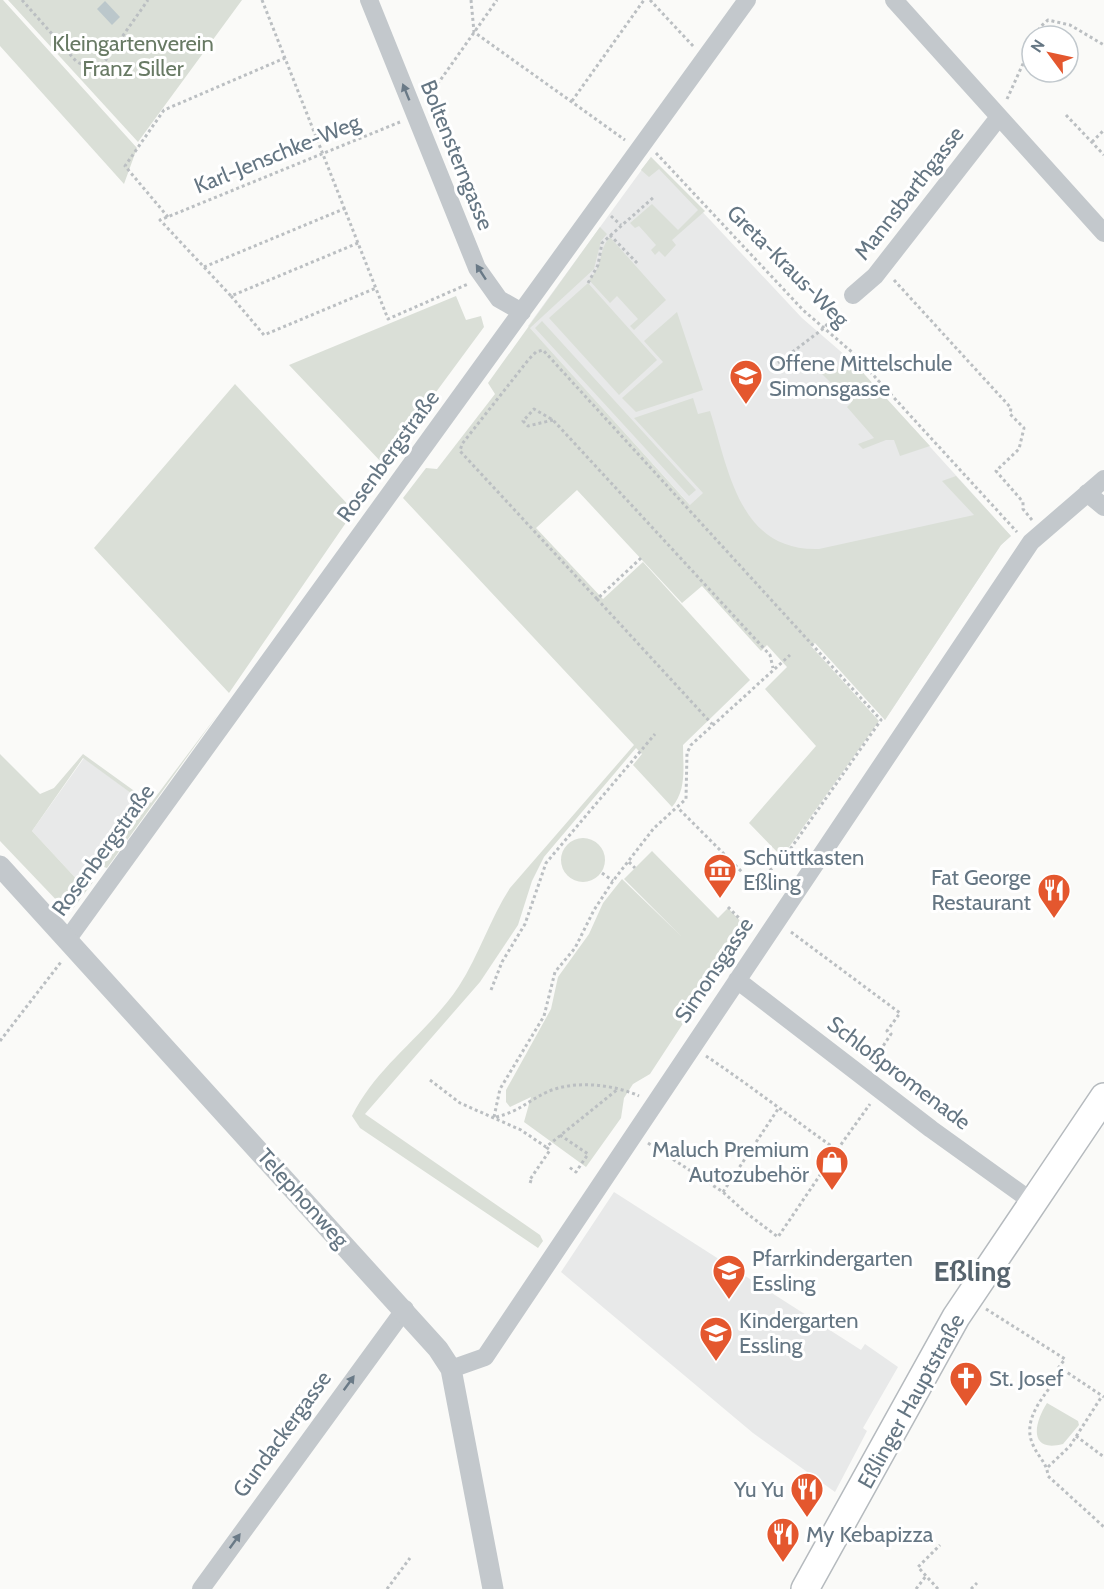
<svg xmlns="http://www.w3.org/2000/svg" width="1104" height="1589" viewBox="0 0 1104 1589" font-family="Cabin,sans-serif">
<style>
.built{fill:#e8e9e9}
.green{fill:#dadfd7}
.water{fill:#bbc7cb}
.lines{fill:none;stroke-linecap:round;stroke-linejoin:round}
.primary-casing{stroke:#b5babe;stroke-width:30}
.path{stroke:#bbbfc2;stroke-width:3;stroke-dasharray:3 3;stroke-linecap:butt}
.minor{stroke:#c3c8cc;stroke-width:18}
.tertiary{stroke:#c3c8cc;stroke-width:21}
.primary{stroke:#fff;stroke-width:27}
.oneway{fill:#6a7a87}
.labels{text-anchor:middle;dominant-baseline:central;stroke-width:6;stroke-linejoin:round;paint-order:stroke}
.park-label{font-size:22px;fill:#687a64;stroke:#fff}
.street-label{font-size:22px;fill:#657683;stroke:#fff}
.poi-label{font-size:22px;fill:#657683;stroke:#fff;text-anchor:start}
.district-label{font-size:28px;font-weight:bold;fill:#57646e;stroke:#fff}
</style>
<rect width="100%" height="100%" fill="#fafaf8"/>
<path class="built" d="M651 157 802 318 854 363 1011 536 1001 545 885 720 528 326Z
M84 758 143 802 83 886 32 831Z
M614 1192 861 1350 865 1344 898 1367 863 1428 867 1431 835 1492 753 1433 561 1272Z"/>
<path class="green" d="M0 0H3L137 148 124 184 0 46Z
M8 0H242L138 142Z
M651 157 705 211 672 240 676 245 665 257 659 251 655 255 651 250 656 245 639 226 635 228 630 223 652 204 678 230 698 210 659 169 649 177 641 170Z
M600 227 607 234 601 241 594 269 530 328 690 505 703 493 634 418 693 398 698 414 710 411C729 470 739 552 819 549L974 515 942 481 956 476 1011 536 1001 545 885 720 815 643 811 646 879 721 782 857 749 823 816 746 765 689 787 667 767 645 761 651 702 586 682 603 577 490 536 528 603 599 643 562 750 680 683 745C683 766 687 790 672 807L633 765 642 754 636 748 544 857 532 881 518 925 480 982 365 1114 540 1235 543 1241 538 1248 360 1128 352 1116C377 1065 428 1033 459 986 479 955 490 919 510 888L634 745 403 498 426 468 437 469 495 394 488 383Z
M610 237 666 300 634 330 630 326 638 319 617 296 610 303 589 280C604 265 598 249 610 237Z
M588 283 657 360 619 395 549 318Z
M456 296 466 320 481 316 484 327 383 464 289 365Z
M677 312 703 390 636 412 622 398 663 362 644 341Z
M542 321 696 490 689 496 535 328Z
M854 363 930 446 900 456 894 440H886L863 449 858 444 874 438 847 407 851 403 822 374Z
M235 384 354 511 229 693 94 548Z
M218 714 107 868 98 865 143 802 83 758 32 831 83 886 92 875 93 882 72 910 62 906 0 841V754L40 794 54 788 83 754 151 803Z
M561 860a22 22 0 1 1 44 0a22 22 0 1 1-44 0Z
M652 851 718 918 728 908 746 927 650 1074 633 1084 624 1098 621 1118 586 1167 524 1122 531 1097 510 1107 506 1102V1090L551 1009 558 977 589 934 603 903 622 879 681 936 624 879Z
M1047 1403 1078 1421 1079 1425 1063 1444C1028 1453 1034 1423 1047 1403Z"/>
<path class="water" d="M105 1 120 17 112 25 97 9Z"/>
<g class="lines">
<defs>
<path id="primary" d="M805 1589 956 1317 1104 1097"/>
</defs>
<use href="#primary" class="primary-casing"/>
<path class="path" d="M22 0 76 61C86 68 91 67 103 64L148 0
M262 0 388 319 468 284
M471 0 474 32 625 140
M650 0 694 47
M1036 36 1040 27 1048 20 1070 25 1104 45
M427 99 497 0
M1007 99 1032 44
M572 101 644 0
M1066 115 1104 155
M1092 142 1104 130
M656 153 803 310 853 353 1017 532
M611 216 621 225
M168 217 125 166 164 110 285 58
M610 235 638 264
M358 243 231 296 160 220 400 122
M204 267 346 208
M894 280 1011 408 1010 414 1024 428 1019 449 996 471 1023 502V509L1032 520
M588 283 598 265 602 243 655 196
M231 296 264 335 376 288
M778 363 824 328 841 308
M553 420 528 426 523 421 534 409 553 420 770 655 773 668
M641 558 597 599 712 724
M597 599 460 451 462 444 529 359 536 352 543 350 881 720 784 858 754 884 678 808
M629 862 635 868
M602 873 613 881
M728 907 750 929
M791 932 900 1013 887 1031 891 1034 872 1063
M491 990 502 962 525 924 546 863 655 734
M0 1041 61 962
M706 1056C751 1086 793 1119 837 1150L870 1104
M430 1080 460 1103 521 1130 546 1147 618 1089
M494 1117 500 1089 544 1016 555 972 575 948 594 910 613 881 654 828 686 799 687 753 691 745 790 655
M496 1117C520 1111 526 1102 547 1092 573 1080 613 1084 639 1096
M560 1135 588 1154 576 1172 569 1167
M648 1143 723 1192 745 1212 778 1237 837 1150
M532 1182 529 1181 550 1150 546 1147
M723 1192 778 1109
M986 1309 1065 1359 1059 1367 1104 1397
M1063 1370C1047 1393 1019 1419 1034 1447 1039 1458 1047 1463 1048 1476L1104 1527
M1076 1436 1104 1457
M1048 1467 1070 1446 1102 1396
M387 1589 410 1558
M916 1589 926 1576
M938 1589 918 1567 940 1545
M971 1589 977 1583"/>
<path class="minor" d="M369 0 477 268 499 299 522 312
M894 0 1104 233
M853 295 875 276 999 117
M1087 493 1104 507
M67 940 747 0
M737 980 931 1129 1034 1203
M451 1369 485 1357 1031 542 1104 479
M201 1589 405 1309"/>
<path class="tertiary" d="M0 866 438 1349 451 1369 493 1589"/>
<use href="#primary" class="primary"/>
</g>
<defs><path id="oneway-solid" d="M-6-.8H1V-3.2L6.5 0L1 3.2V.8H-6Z" transform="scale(1.5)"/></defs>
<g class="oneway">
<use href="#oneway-solid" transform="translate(406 92) rotate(-112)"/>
<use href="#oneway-solid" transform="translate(481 272) rotate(-123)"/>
<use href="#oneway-solid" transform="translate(349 1383) rotate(-54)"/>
<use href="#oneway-solid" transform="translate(235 1541) rotate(-54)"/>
</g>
<defs>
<symbol id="school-pin" viewBox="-11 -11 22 30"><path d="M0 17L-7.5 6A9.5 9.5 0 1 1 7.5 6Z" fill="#e4572e" stroke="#fff"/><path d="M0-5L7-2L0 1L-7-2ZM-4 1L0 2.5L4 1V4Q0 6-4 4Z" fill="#fff"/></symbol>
<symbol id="museum-pin" viewBox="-11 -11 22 30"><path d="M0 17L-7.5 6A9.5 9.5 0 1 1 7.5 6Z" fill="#e4572e" stroke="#fff"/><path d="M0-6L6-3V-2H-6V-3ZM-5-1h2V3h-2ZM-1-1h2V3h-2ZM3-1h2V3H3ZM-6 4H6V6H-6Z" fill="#fff"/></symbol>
<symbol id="restaurant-pin" viewBox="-11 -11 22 30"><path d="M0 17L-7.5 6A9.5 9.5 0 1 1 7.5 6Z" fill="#e4572e" stroke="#fff"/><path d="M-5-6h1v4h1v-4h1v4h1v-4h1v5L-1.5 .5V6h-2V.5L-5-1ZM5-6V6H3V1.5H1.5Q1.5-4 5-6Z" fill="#fff"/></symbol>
<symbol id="shop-pin" viewBox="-11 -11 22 30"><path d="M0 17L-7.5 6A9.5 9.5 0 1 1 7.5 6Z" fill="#e4572e" stroke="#fff"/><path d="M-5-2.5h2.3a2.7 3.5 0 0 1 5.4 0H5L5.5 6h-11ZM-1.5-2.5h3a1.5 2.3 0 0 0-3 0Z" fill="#fff"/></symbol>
<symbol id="church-pin" viewBox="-11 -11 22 30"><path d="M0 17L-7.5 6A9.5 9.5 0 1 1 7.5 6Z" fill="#e4572e" stroke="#fff"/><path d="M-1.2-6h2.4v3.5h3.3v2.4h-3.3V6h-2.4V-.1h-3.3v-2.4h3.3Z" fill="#fff"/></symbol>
</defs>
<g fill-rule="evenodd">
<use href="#school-pin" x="727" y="357" width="38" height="52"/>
<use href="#museum-pin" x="701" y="851" width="38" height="52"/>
<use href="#restaurant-pin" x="1035" y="871" width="38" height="52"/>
<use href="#shop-pin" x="813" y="1143" width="38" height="52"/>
<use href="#school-pin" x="710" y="1252" width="38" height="52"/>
<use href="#school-pin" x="697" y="1314" width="38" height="52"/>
<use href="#church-pin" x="947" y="1359" width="38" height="52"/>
<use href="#restaurant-pin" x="788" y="1470" width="38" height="52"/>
<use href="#restaurant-pin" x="764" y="1515" width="38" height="52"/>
</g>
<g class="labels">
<g class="park-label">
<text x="133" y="43">Kleingartenverein<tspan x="133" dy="25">Franz Siller</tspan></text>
</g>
<g class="street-label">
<text transform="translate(277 154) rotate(-22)">Karl-Jenschke-Weg</text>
<text transform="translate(457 155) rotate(68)">Boltensterngasse</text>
<text transform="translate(909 193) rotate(-52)">Mannsbarthgasse</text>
<text transform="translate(788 266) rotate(45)">Greta-Kraus-Weg</text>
<text transform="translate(388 456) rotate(-54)">Rosenbergstraße</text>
<text transform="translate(103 850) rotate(-54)">Rosenbergstraße</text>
<text transform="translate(714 970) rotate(-56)">Simonsgasse</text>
<text transform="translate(899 1073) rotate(37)">Schloßpromenade</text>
<text transform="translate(303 1198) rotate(48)">Telephonweg</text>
<text transform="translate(911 1401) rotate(-61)">Eßlinger Hauptstraße</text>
<text transform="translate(282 1434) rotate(-54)">Gundackergasse</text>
</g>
<g class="poi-label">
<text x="769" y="363">Offene Mittelschule<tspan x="769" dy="25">Simonsgasse</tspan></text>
<text x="743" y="857">Schüttkasten<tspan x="743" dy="25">Eßling</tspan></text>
<text x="1031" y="877" text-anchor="end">Fat George<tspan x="1031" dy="25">Restaurant</tspan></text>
<text x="809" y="1149" text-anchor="end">Maluch Premium<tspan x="809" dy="25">Autozubehör</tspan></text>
<text x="752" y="1258">Pfarrkindergarten<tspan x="752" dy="25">Essling</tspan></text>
<text x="739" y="1320">Kindergarten<tspan x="739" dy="25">Essling</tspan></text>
<text x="989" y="1378">St. Josef</text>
<text x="784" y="1489" text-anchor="end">Yu Yu</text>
<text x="806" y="1534">My Kebapizza</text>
</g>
<g class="district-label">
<text x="972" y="1271">Eßling</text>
</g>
</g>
<g transform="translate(1050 54) rotate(303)"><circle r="28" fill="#ffffff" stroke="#c1c8cd" stroke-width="1.5"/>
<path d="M0-4.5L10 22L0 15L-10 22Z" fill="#e4572e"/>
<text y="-9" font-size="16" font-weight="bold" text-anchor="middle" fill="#657683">N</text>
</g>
</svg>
